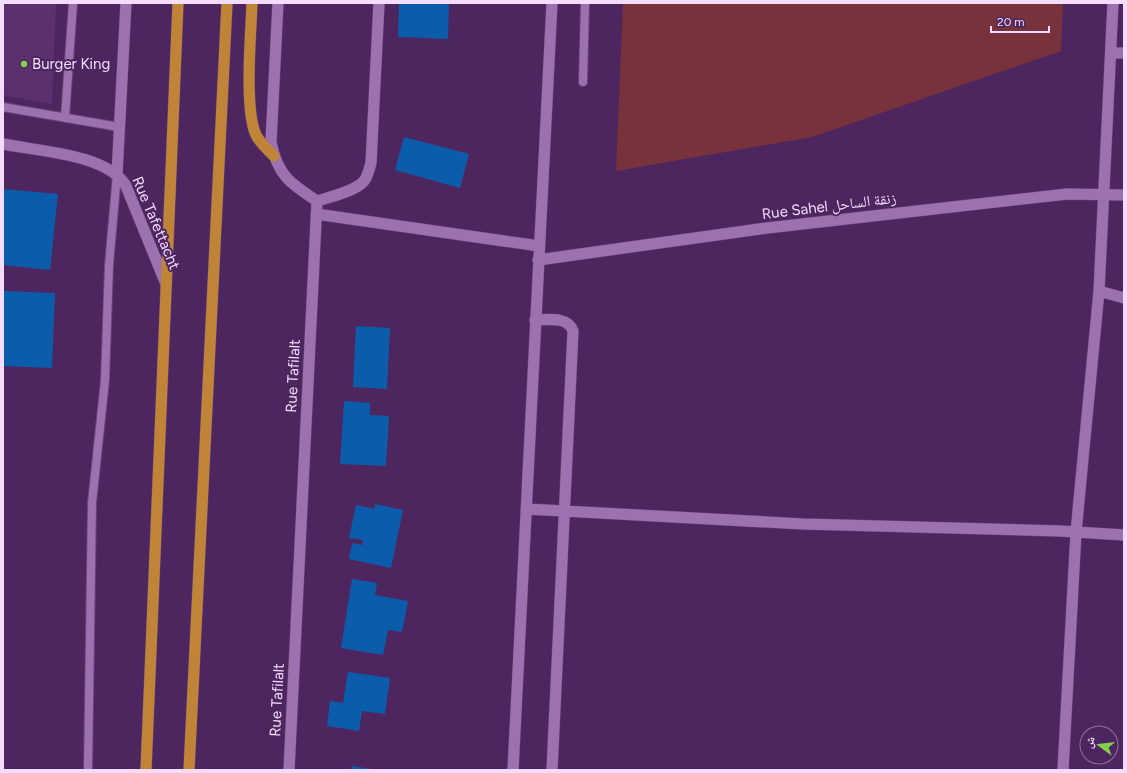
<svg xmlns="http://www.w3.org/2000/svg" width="1127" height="773" viewBox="0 0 1127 773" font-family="Figtree,'Noto Naskh Arabic',sans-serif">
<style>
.built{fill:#5b306f}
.green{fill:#78323b}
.building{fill:#0c5cac}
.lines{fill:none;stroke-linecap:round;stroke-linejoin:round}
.service-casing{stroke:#694578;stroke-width:10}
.minor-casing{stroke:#694578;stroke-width:12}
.trunk-casing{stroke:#694578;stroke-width:12}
.service{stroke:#9c71b0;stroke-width:8}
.minor{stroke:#9c71b0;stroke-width:11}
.trunk{stroke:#c08438;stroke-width:11}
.poi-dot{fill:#84cf4d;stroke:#4e265f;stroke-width:1.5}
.labels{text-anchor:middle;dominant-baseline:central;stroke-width:4;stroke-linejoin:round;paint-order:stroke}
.poi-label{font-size:15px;fill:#f3dcff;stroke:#4e265f;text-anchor:start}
.street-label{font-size:15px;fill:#f3dcff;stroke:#4e265f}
</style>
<rect width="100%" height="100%" fill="#4e265f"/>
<path class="built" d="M3 3H56L52 104 3 95Z"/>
<path class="green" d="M623 3H1063L1061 51 812 137 616 171Z"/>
<path class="building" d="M399 3H449L448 39 398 37Z
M404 137 469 154 460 188 395 170Z
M3 189 58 194 50 270 3 265Z
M3 291 55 293 52 368 3 366Z
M356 326 390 328 387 389 353 387Z
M344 401 370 403V415L389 416 386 466 340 464Z
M375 504 403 510 391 568 349 559 352 543 362 545 363 540 349 538 356 505 375 509Z
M352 579 377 583 375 595 408 601 402 632 388 630 383 655 341 648Z
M348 672 390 678 385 714 362 711 359 731 327 726 330 701 343 703Z
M352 766 371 769V770H351Z"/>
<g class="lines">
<defs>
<path id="service" d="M583 82 585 3
M3 107 119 127
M65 118 73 3
M88 770 92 503 105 380 109 265 117 174"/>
<path id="minor" d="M278 3 271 142C277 175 291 184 317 201
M1111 53H1124
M3 144C37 151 108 154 126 186L166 284
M117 174 126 3
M317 201C330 197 356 191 364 181 368 176 369 169 371 163L379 3
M316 214 539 246
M538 260 767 228 1067 194 1124 195
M1099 291 1124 298
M535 320C548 320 568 316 573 331L552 770
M527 509 803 524 1060 531 1124 535
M289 770 317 201
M513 770 552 3
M1063 770 1076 532 1099 291 1113 3"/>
<path id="trunk" d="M252 3C251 34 244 109 256 135 260 143 267 149 274 156
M146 770 178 3
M189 770 227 3"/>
</defs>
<use href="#service" class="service-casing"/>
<use href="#minor" class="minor-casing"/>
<use href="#trunk" class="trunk-casing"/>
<use href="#service" class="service"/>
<use href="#minor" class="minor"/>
<use href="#trunk" class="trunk"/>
</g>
<circle class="poi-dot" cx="24" cy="64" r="4"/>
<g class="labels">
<g class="poi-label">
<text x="32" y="64">Burger King</text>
</g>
<g class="street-label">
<text transform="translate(829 206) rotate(-7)">Rue Sahel زنقة الساحل</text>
<text transform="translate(156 223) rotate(67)">Rue Tafettacht</text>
<text transform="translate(293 376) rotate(-87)">Rue Tafilalt</text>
<text transform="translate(277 700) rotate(-87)">Rue Tafilalt</text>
</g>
</g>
<rect width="1127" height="773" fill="none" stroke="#f3dcff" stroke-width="8"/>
<g transform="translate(1099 745) rotate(285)"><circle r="19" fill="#4e265f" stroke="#906f9f"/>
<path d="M0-3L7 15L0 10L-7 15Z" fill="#84cf4d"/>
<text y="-6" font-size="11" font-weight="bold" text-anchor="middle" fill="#f3dcff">ش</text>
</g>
<path d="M991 26v6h58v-6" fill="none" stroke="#f3dcff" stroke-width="2"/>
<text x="997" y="26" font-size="12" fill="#f3dcff" stroke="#4e265f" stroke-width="3" paint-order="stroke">20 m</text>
</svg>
